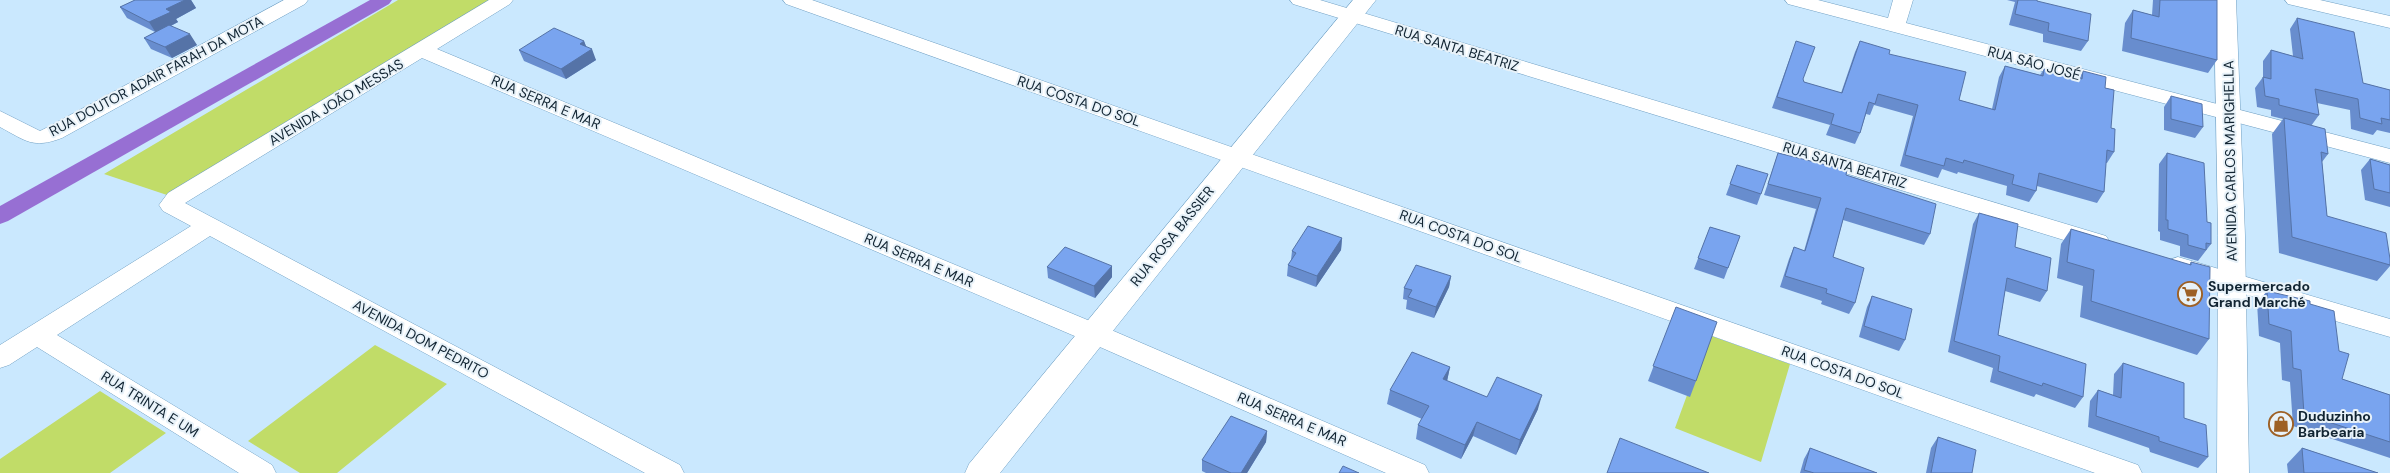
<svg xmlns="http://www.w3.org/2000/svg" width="2390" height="473" viewBox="0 0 2390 473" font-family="'DM Sans',sans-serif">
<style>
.green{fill:#c1dc68}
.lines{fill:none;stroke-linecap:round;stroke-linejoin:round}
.canal{fill:#976fd3;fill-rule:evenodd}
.street-casing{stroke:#72a1c4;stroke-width:1}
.secondary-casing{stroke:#72a1c4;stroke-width:1}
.primary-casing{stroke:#72a1c4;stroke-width:1}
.street{fill:#fff;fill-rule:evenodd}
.secondary{fill:#fff;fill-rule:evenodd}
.primary{fill:#fff;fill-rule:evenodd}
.wall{fill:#688dce}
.shaded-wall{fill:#5573a7}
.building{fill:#79a4ef;stroke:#5573a7}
.labels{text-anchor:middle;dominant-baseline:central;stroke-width:4;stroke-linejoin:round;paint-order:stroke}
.street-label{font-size:14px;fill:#112432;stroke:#e8f2f9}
.poi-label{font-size:14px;font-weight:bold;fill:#112432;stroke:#e8f2f9;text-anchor:start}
</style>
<rect width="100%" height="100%" fill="#cae8fe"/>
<path class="green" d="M398 0H500L176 198 104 174Z
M1709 335 1790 364 1761 462 1675 428Z
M375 345 447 384 337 473H300L248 441Z
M100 391 166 433 110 473H0V459Z"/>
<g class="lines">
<path class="canal" d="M370 0H392L389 4 8 221 0 224V206Z"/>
<defs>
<path id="street" d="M284 0H308L305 4 62 138C33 149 26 141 0 127V111L40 131 46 128Z
M489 0H513L510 4 437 49 1102 326 1425 465 1429 473H1386L1084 340 422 58 185 203 680 465 684 473H645L210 236 57 335 272 465 276 473H239L37 347 9 365 0 368V345L191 226 163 211 159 205 168 193Z
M783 0H812L2138 465 2142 473H2095L786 4Z
M1290 0H1320L2106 236 2110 242 2106 248 2098 250 2090 248 1293 4Z
M1785 0H1818L1888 18 1893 0H1913L1906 23 2390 149V163L1788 4Z
M2285 0H2320L2390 16V28L2288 4Z
M2178 257 2390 319V337L2169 272 2166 266 2169 260Z"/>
<path id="secondary" d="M1353 0H1376L1000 473H965L969 464Z"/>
<path id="primary" d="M2214 0H2236L2245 236 2249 473H2217L2218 236Z"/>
</defs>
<use href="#street" class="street-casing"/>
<use href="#secondary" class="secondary-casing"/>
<use href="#primary" class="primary-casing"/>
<use href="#street" class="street"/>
<use href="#secondary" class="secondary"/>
<use href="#primary" class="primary"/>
</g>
<path class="wall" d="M135 0H191L196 8 176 19 178 22 171 26 197 45 172 58 151 49 144 38 155 32 127 18 120 7Z
M2007 0H2037V1L2088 41 2081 51 2043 42V34L2009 25 2015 2Z
M2153 0H2217V60L2208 73 2122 51 2125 23 2133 10 2152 15Z
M2297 18 2363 83 2390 90V133L2377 130 2373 135 2351 129 2350 110 2317 103 2319 115 2311 126 2328 154 2322 162 2327 216 2390 259V266L2377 281 2279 253 2272 134 2283 119 2271 116V110L2257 107 2255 88 2263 77V61L2271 50 2293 56 2290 29Z
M584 41 586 47 596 60 566 79 524 61 519 50Z
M1860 41 1889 54 1959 100 1992 109 1999 77 2005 66 2040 75 2044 69 2079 79 2083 71 2105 88 2114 152 2107 163H2106L2104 192 2097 203 2037 186 2036 191 2029 202 2006 195 2007 186 1958 172 1957 174 1942 169 1938 178 1900 166 1913 116 1874 105 1870 115 1866 114 1860 133 1855 144 1826 135 1830 125 1772 108 1792 52 1804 82 1841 93 1855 52Z
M2171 96 2203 127 2195 138 2164 130V107Z
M1778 153 1846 175 1930 234 1924 245 1843 220 1833 257 1855 303 1849 314 1821 304 1822 301 1780 287 1789 259 1794 247 1804 251 1816 209 1764 195Z
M2167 153 2207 222 2211 244 2198 261 2180 256V246L2160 240V232L2158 231 2159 164Z
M2370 159 2390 165V207L2365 200 2361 170Z
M1737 165 1761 194 1757 205 1726 195Z
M1979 213 2015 247 2047 291 2040 302 2005 291 1998 335 2083 397 2075 408 2036 394 2034 397 1990 382 1993 368 1948 352 1973 224Z
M1710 227 1740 236 1724 279 1694 269Z
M2071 229 2189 265 2191 262 2209 339 2197 355 2080 317 2083 286 2057 278 2061 244Z
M1342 238 1341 250 1316 287 1287 276 1288 265 1291 260 1292 251Z
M1112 266V277L1095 298 1048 278 1047 267Z
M1451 276 1449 287 1434 318 1406 309 1407 300 1403 299 1404 288Z
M2267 291 2310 304 2342 379 2390 395V458L2293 426 2290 382 2282 380 2280 343 2259 336 2257 303Z
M1872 296 1905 340 1899 351 1859 337 1867 307Z
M1676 307 1696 381 1690 397 1648 381Z
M2123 363 2184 418 2208 457 2198 468 2150 452 2149 448 2088 427 2090 401 2098 390 2113 395 2114 374Z
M1450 367 1447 381 1487 397 1538 409 1516 455 1473 436 1461 459 1416 439 1418 425 1422 419 1387 404 1390 390Z
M1267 431 1266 442 1247 473H1206L1202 471V460Z
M1938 437 1972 473H1926L1931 448Z
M1810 448 1877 473H1800L1804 459Z
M2302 448 2378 473H2288L2287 464Z"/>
<path class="shaded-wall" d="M185 0H191L196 8 176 19 178 22 156 33 149 22 166 9Z
M190 34 197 45 172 58 165 47Z
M584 41 588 51 592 49 596 60 566 79 561 69 580 44Z
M1342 238 1341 250 1316 287 1317 276Z
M1112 266V277L1095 298 1094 286Z
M1451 276 1449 287 1434 318 1436 307Z
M1450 367 1447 381 1443 379Z
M1542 395 1538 409 1516 455 1520 440Z
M1477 422 1473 436 1461 459 1465 445Z
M1267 431 1266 442 1247 473H1241Z"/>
<path class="building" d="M135 0H185L166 9 171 12 149 22 120 7Z
M2018 0H2037V1L2091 14 2088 41 2048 31 2049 23 2015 14Z
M2160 0H2217V60L2131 38 2133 10 2159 17Z
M2297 18 2354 32 2363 83 2390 90V120L2381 118 2382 124 2360 118 2358 99 2315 89 2319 115 2279 105V99L2265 96 2263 77 2271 79V50L2303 59Z
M169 25 190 34 165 47 144 38Z
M554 28 584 41 580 44 592 49 561 69 519 50Z
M1796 41 1815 47 1803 79 1804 82 1842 93 1860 41 1890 50 1889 54 1966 72 1959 100 1995 110 2005 66 2043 76 2044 69 2082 79 2083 71 2106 77 2105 88 2114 90 2111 128 2115 129 2114 152 2107 150 2104 192 2039 173 2036 191 2012 184 2014 175 1964 160 1963 163 1946 158 1944 166 1905 155 1918 105 1878 94 1875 104 1869 102 1860 133 1831 124 1834 114 1777 97Z
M2171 96 2202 104 2203 127 2171 119Z
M2284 118 2325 129 2328 154 2321 152 2327 216 2386 233 2390 259V265L2292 237Z
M1778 153 1847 170 1846 175 1936 204 1930 234 1846 208 1833 257 1864 268 1855 303 1826 293 1827 289 1785 276 1794 247 1805 251 1821 198 1768 184Z
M2167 153 2204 163 2207 222 2211 223V244L2206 243V250L2188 245V235L2168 229V220H2166Z
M2370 159 2390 165V193L2374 189Z
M1737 165 1768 174 1761 194 1730 184Z
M1979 213 2018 224 2015 247 2051 258 2047 291 2007 278 1998 335 2086 364 2083 397 2043 383 2042 386 1998 371 2000 356 1954 341Z
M1308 226 1342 238 1317 276 1288 265 1296 253 1292 251Z
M1710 227 1740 236 1728 268 1698 258Z
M2071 229 2191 265V262L2210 267 2209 339 2091 301 2094 270 2067 262Z
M1065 247 1112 266 1094 286 1047 267Z
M1416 265 1451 276 1436 307 1408 297 1412 290 1404 288Z
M2267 291 2310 301V304L2334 311 2339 351 2349 354 2342 379 2390 395V442L2304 414 2301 370 2293 368 2291 331 2269 324Z
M1872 296 1912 309 1905 340 1864 326Z
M1676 307 1717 322 1696 381 1653 366Z
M1412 352 1450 367 1443 379 1487 397 1497 377 1542 395 1520 440 1477 422 1465 445 1418 425 1429 406 1390 390Z
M2123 363 2184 383V418L2206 425 2208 457 2159 441V437L2096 416 2098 390 2121 398Z
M1231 416 1267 431 1241 473H1231L1202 460Z
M1938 437 1976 450 1972 473H1931Z
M1620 438 1709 473H1607Z
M1810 448 1877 473H1814L1804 470Z
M2302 448 2378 473H2304Z
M1343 466 1359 473H1339Z"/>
<defs>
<symbol id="supermarket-ring" viewBox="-11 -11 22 22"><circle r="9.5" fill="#e8f2f9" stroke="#9d6025" stroke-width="1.5"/><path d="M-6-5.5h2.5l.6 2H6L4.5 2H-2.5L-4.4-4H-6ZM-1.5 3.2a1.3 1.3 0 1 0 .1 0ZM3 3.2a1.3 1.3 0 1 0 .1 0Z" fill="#9d6025"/></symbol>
<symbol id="shop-ring" viewBox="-11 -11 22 22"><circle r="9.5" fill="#e8f2f9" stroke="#9d6025" stroke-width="1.5"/><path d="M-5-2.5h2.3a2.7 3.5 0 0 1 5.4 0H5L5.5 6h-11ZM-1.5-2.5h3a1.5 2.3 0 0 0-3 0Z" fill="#9d6025"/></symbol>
</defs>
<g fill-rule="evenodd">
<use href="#supermarket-ring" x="2176" y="280" width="28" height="28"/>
<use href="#shop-ring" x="2267" y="410" width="28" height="28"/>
</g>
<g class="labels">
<g class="street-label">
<text transform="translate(1457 48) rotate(17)">RUA SANTA BEATRIZ</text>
<text transform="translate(2034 63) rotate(15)">RUA SÃO JOSÉ</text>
<text transform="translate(156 76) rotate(-28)">RUA DOUTOR ADAIR FARAH DA MOTA</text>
<text transform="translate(1079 101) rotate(19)">RUA COSTA DO SOL</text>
<text transform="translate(336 102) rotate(-31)">AVENIDA JOÃO MESSAS</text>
<text transform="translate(546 102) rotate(23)">RUA SERRA E MAR</text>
<text transform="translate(2230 161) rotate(-91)">AVENIDA CARLOS MARIGHELLA</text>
<text transform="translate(1845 165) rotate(17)">RUA SANTA BEATRIZ</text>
<text transform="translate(1172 236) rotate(-51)">RUA ROSA BASSIER</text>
<text transform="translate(1461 236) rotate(20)">RUA COSTA DO SOL</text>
<text transform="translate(919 260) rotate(23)">RUA SERRA E MAR</text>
<text transform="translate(421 339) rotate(28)">AVENIDA DOM PEDRITO</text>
<text transform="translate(1843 372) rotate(20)">RUA COSTA DO SOL</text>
<text transform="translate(150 404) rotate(32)">RUA TRINTA E UM</text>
<text transform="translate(1292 419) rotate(23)">RUA SERRA E MAR</text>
</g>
<g class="poi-label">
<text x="2208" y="286">Supermercado<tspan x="2208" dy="16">Grand Marché</tspan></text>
<text x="2298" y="416">Duduzinho<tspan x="2298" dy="16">Barbearia</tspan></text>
</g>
</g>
</svg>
